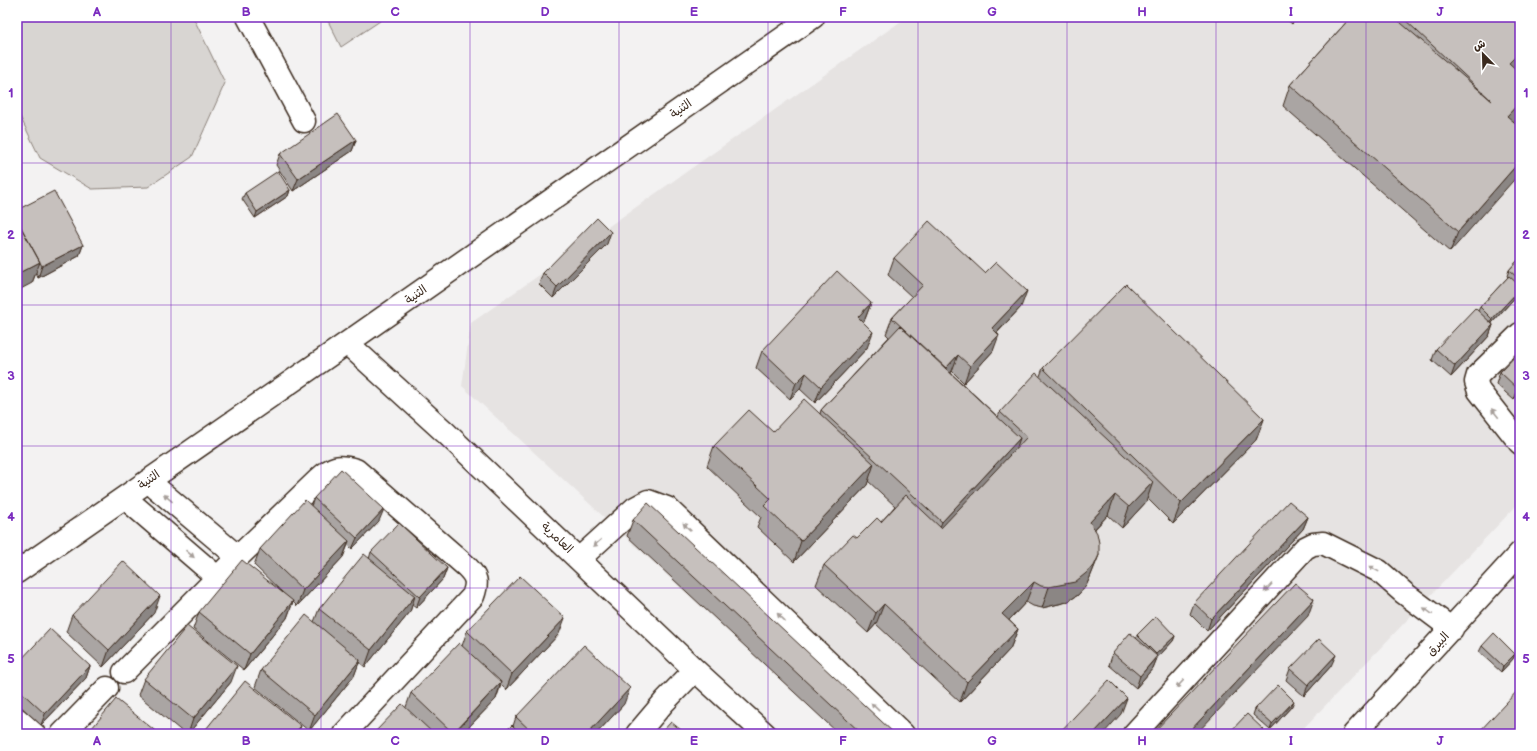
<svg xmlns="http://www.w3.org/2000/svg" width="1537" height="751" viewBox="0 0 1537 751" font-family="'Balsamiq Sans','Playpen Sans Arabic',sans-serif">
<style>
.built{fill:#e6e3e2}
.green{fill:#d8d5d2;stroke:#8a8078}
.lines{fill:none;stroke-linecap:round;stroke-linejoin:round}
.minor-casing{stroke:#3b2a1e;stroke-width:25}
.minor{stroke:#fff;stroke-width:22}
.wall{fill:#aaa5a3;stroke:#3b2a1e}
.shaded-wall{fill:#8b8684;stroke:#3b2a1e}
.building{fill:#c6c0bd;stroke:#3b2a1e}
.oneway{fill:#a79f9a}
.grid{fill:none;stroke:#7b2cbf;stroke-width:1;stroke-opacity:0.55}
.labels{text-anchor:middle;dominant-baseline:central;stroke-width:3.5;stroke-linejoin:round;paint-order:stroke}
.street-label{font-size:12px;fill:#3b2a1e;stroke:#fff}
.neatline{fill:none;stroke:#7b2cbf;stroke-width:1.5}
.grid-label{font-size:13px;text-anchor:middle;font-weight:bold;fill:#7b2cbf}
</style>
<rect width="100%" height="100%" fill="#f3f2f2"/>
<filter id="ink" filterUnits="userSpaceOnUse"><feTurbulence type="fractalNoise" baseFrequency=".025" numOctaves="2"/><feDisplacementMap in="SourceGraphic" scale="8" xChannelSelector="R" yChannelSelector="G"/><feConvolveMatrix kernelMatrix="1 2 1 2 8 2 1 2 1" color-interpolation-filters="sRGB"/></filter>
<g filter="url(#ink)">
<path class="built" d="M907 17H1520V502L1298 734H839L462 386 471 323Z"/>
<path class="green" d="M17 17H193L225 83 192 157 148 187 92 189 40 158 17 110Z
M326 17H386L341 47Z"/>
<g class="lines">
<defs>
<path id="minor" d="M248 17 304 121
M1520 334 1478 375 1476 382 1479 391 1520 443
M347 343 447 434 695 670 765 734
M148 481 238 557
M125 498 218 578
M579 559 635 508 648 501 667 508 903 734
M17 572 347 343 813 17
M124 672 238 557 319 479C333 466 338 465 356 470L466 566C477 577 478 582 473 596L344 734
M17 719 34 734
M62 734 107 688
M637 734 665 701 695 670
M1134 734 1305 548 1313 544 1323 543 1379 571 1404 593 1452 629
M1354 734 1520 553"/>
</defs>
<use href="#minor" class="minor-casing"/>
<use href="#minor" class="minor"/>
</g>
<path class="wall" d="M1284 17H1299L1292 24Z
M1351 17H1520L1515 69 1514 121 1450 252 1283 106 1290 85Z
M356 140 352 151 293 191 276 165 280 154Z
M290 190 288 196 255 218 242 199 245 193Z
M17 210 83 245 79 256 38 278 36 273 32 283Z
M607 244 553 298 539 284 543 273Z
M894 258 1021 307 997 333 993 351 964 383 952 371 951 373 998 417 1000 412 1040 376 1043 368 1264 419 1256 440 1173 524 1147 498 1146 502 1122 528 1108 515 1095 529 1099 555 1091 575 1086 586 1078 595 1067 602 1042 608 1033 606 1026 602 1009 620 1018 629 1010 649 960 702 876 624 868 633 816 585 824 565 857 538 881 522 895 506 868 481 867 485 794 562 757 527 761 517 707 466 714 446 773 432 820 414 821 410 889 337 886 334 892 318 912 297 888 275Z
M1520 258V292L1519 293 1492 323 1493 325 1489 336 1451 377 1432 360 1436 349 1478 311 1480 307 1508 277 1507 276 1509 270Z
M871 303 865 319 863 322 867 348 815 403 800 389 790 399 756 368 762 351Z
M1520 351V394L1514 400 1496 384 1500 372Z
M314 498 379 521 352 549 348 545 343 557 297 606 293 602 287 618 244 670 193 629 199 612 285 595 254 565 260 549 311 506Z
M1308 517 1303 529 1207 631 1190 614 1194 603Z
M633 520 895 734H839L627 536Z
M371 552 447 568 443 579 416 608 412 605 410 612 365 667 359 662 354 676 309 731 255 687 261 670 314 622 319 609 369 559Z
M154 613 103 667 66 632 72 615Z
M1520 622V630L1518 628Z
M467 631 559 634 506 690 501 685 496 699 462 734H373L406 707 411 693 462 646Z
M1137 635 1175 636 1173 641 1157 658 1153 668 1136 688 1109 665 1113 653 1136 638Z
M1482 646 1515 654 1513 659 1501 672 1479 652Z
M17 664 90 666 86 678 41 725 17 703Z
M1331 666 1304 696 1286 680 1290 669Z
M144 679 231 682 188 734H185L138 695Z
M624 704 596 734H503L513 726 516 717Z
M1292 706 1270 730 1253 715 1255 709Z"/>
<path class="shaded-wall" d="M1294 17H1299L1292 24Z
M1520 52V64L1502 84 1509 63Z
M1520 102V115L1500 136 1507 116Z
M356 140 352 151 293 191 298 179Z
M1520 161V173L1450 252 1458 232Z
M290 190 288 196 255 218 257 212Z
M611 232 607 244 553 298 557 287Z
M83 245 79 256 38 278 42 266Z
M40 262 32 283 17 291V274Z
M1520 289 1519 293 1490 325 1492 319Z
M1027 291 1021 307 986 344 992 328Z
M871 303 865 319 852 334 858 317Z
M1493 325 1489 336 1451 377 1455 366Z
M873 332 867 348 815 403 821 387Z
M999 335 993 351 964 383 970 366Z
M958 355 952 371 940 385 946 368Z
M806 373 800 389 790 399 796 383Z
M1520 386V394L1514 400 1518 389Z
M1264 419 1256 440 1173 524 1181 503Z
M1020 438 1013 459 934 542 942 522Z
M874 464 867 485 794 562 801 541Z
M1153 482 1146 502 1122 528 1129 507Z
M1115 495 1108 515 1082 542 1090 522Z
M384 509 379 521 352 549 357 538Z
M1308 517 1303 529 1207 631 1211 619Z
M349 541 343 557 297 606 303 590Z
M1099 555 1091 575 1086 586 1078 595 1067 602 1042 608 1049 587Z
M447 568 443 579 416 608 420 597Z
M1034 582 1026 602 995 635 1002 614Z
M160 596 154 613 103 667 109 650Z
M415 596 410 612 365 667 371 650Z
M1314 599 1308 616 1196 734H1187Z
M293 601 287 618 244 670 250 654Z
M884 604 876 624 868 633 876 613Z
M565 618 559 634 506 690 512 674Z
M1018 629 1010 649 960 702 967 682Z
M1175 636 1173 641 1157 658 1153 668 1136 688 1140 676 1154 660 1156 654Z
M1515 654 1513 659 1501 672 1503 666Z
M1336 655 1331 666 1304 696 1308 685Z
M360 660 354 676 309 731 315 715Z
M90 666 86 678 41 725 45 714Z
M237 666 231 682 188 734 193 719Z
M501 682 496 699 462 734H453Z
M630 688 624 704 596 734H587Z
M1127 698 1121 714 1103 734H1093Z
M1294 701 1292 706 1270 730 1272 724Z
M301 726 298 734H294Z"/>
<path class="building" d="M1351 17H1394L1492 101 1402 17H1520V52L1509 63 1520 73V102L1507 116 1520 127V161L1458 232 1290 85Z
M338 114 356 140 298 179 280 154Z
M278 171 290 190 257 212 245 193Z
M54 191 83 245 42 266 17 220V210Z
M597 218 611 232 557 287 543 273Z
M17 220 40 262 17 274Z
M929 221 985 273 996 262 1027 291 992 328 999 335 970 366 958 355 946 368 892 318 923 285 894 258Z
M1520 258V280L1509 270Z
M837 271 871 303 858 317 873 332 821 387 806 373 796 383 762 351Z
M1509 276 1520 286V289L1492 319 1480 307Z
M1126 284 1264 419 1181 503 1043 368Z
M1475 308 1493 325 1455 366 1436 349Z
M900 326 1020 438 942 522 821 410Z
M1520 351V386L1518 389 1500 372Z
M1036 373 1153 482 1129 507 1115 495 1090 522 1097 533 1099 543V555L1094 566 1085 574 1075 582 1049 587 1041 586 1034 582 1002 614 1018 629 967 682 884 604 876 613 824 565 853 535 857 538 877 518 881 522 906 495 941 528 1027 437 1000 412Z
M804 399 874 464 801 541 764 506 771 499 714 446 749 410 773 432Z
M341 469 384 509 357 538 314 498Z
M305 500 349 541 303 590 260 549Z
M1289 501 1308 517 1211 619 1194 603Z
M648 503 895 734H862L633 520Z
M399 523 447 568 420 597 371 552Z
M364 554 415 596 371 650 319 609Z
M242 560 293 601 250 654 199 612Z
M123 561 160 596 109 650 72 615Z
M520 576 565 618 512 674 467 631Z
M1295 583 1314 599 1187 734H1152Z
M306 615 360 660 315 715 261 670Z
M1156 616 1175 636 1156 654 1137 635Z
M187 626 237 666 193 719 144 679Z
M50 629 90 666 45 714 17 688V664Z
M1130 633 1157 656 1140 676 1113 653Z
M1494 633 1515 654 1503 666 1482 646Z
M1319 639 1336 655 1308 685 1290 669Z
M459 643 501 682 453 733 411 693Z
M584 645 630 688 587 734H534L516 717Z
M1109 680 1127 698 1093 734H1058Z
M245 681 301 726 294 734H202Z
M1278 685 1294 701 1272 724 1255 709Z
M1520 688V734H1477Z
M116 699 159 734H87Z
M402 704 434 734H373Z
M1247 714 1264 730 1260 734H1228Z
M671 722 686 734H660Z
M512 725 521 734H503Z"/>
<defs><path id="oneway-solid" d="M-6-.8H1V-3.2L6.5 0L1 3.2V.8H-6Z"/></defs>
<g class="oneway">
<use href="#oneway-solid" transform="translate(1495 413) rotate(-128)"/>
<use href="#oneway-solid" transform="translate(168 498) rotate(-140)"/>
<use href="#oneway-solid" transform="translate(687 527) rotate(-136)"/>
<use href="#oneway-solid" transform="translate(597 543) rotate(139)"/>
<use href="#oneway-solid" transform="translate(190 554) rotate(41)"/>
<use href="#oneway-solid" transform="translate(1374 569) rotate(-151)"/>
<use href="#oneway-solid" transform="translate(1268 588) rotate(133)"/>
<use href="#oneway-solid" transform="translate(1428 611) rotate(-144)"/>
<use href="#oneway-solid" transform="translate(781 617) rotate(-136)"/>
<use href="#oneway-solid" transform="translate(1180 684) rotate(133)"/>
<use href="#oneway-solid" transform="translate(875 707) rotate(-136)"/>
</g>
</g>
<path class="grid" d="M171 17V734M321 17V734M470 17V734M619 17V734M768 17V734M918 17V734M1067 17V734M1216 17V734M1366 17V734M17 163H1520M17 305H1520M17 446H1520M17 588H1520"/>
<g class="labels">
<g class="street-label">
<text transform="translate(681 109) rotate(-35)">الثنية</text>
<text transform="translate(416 295) rotate(-35)">الثنية</text>
<text transform="translate(149 480) rotate(-35)">الثنية</text>
<text transform="translate(557 538) rotate(44)">العامرية</text>
<text transform="translate(1438 644) rotate(-47)">البيرق</text>
</g>
</g>
<rect width="1537" height="751" fill="none" stroke="#fff" stroke-width="44"/>
<g transform="translate(1483 54) rotate(337)" stroke="#ffffff" stroke-width="3" paint-order="stroke">
<path d="M0-3L7 15L0 10L-7 15Z" fill="#3b2a1e"/>
<text y="-6" font-size="11" font-weight="bold" text-anchor="middle" fill="#3b2a1e">ش</text>
</g>
<rect x="22" y="22" width="1493" height="707" class="neatline"/>
<g class="grid-label">
<text x="97" y="16">A</text>
<text x="246" y="16">B</text>
<text x="395" y="16">C</text>
<text x="545" y="16">D</text>
<text x="694" y="16">E</text>
<text x="843" y="16">F</text>
<text x="992" y="16">G</text>
<text x="1142" y="16">H</text>
<text x="1291" y="16">I</text>
<text x="1440" y="16">J</text>
<text x="11" y="97">1</text>
<text x="1526" y="97">1</text>
<text x="11" y="239">2</text>
<text x="1526" y="239">2</text>
<text x="11" y="380">3</text>
<text x="1526" y="380">3</text>
<text x="11" y="521">4</text>
<text x="1526" y="521">4</text>
<text x="11" y="663">5</text>
<text x="1526" y="663">5</text>
<text x="97" y="745">A</text>
<text x="246" y="745">B</text>
<text x="395" y="745">C</text>
<text x="545" y="745">D</text>
<text x="694" y="745">E</text>
<text x="843" y="745">F</text>
<text x="992" y="745">G</text>
<text x="1142" y="745">H</text>
<text x="1291" y="745">I</text>
<text x="1440" y="745">J</text>
</g>
</svg>
